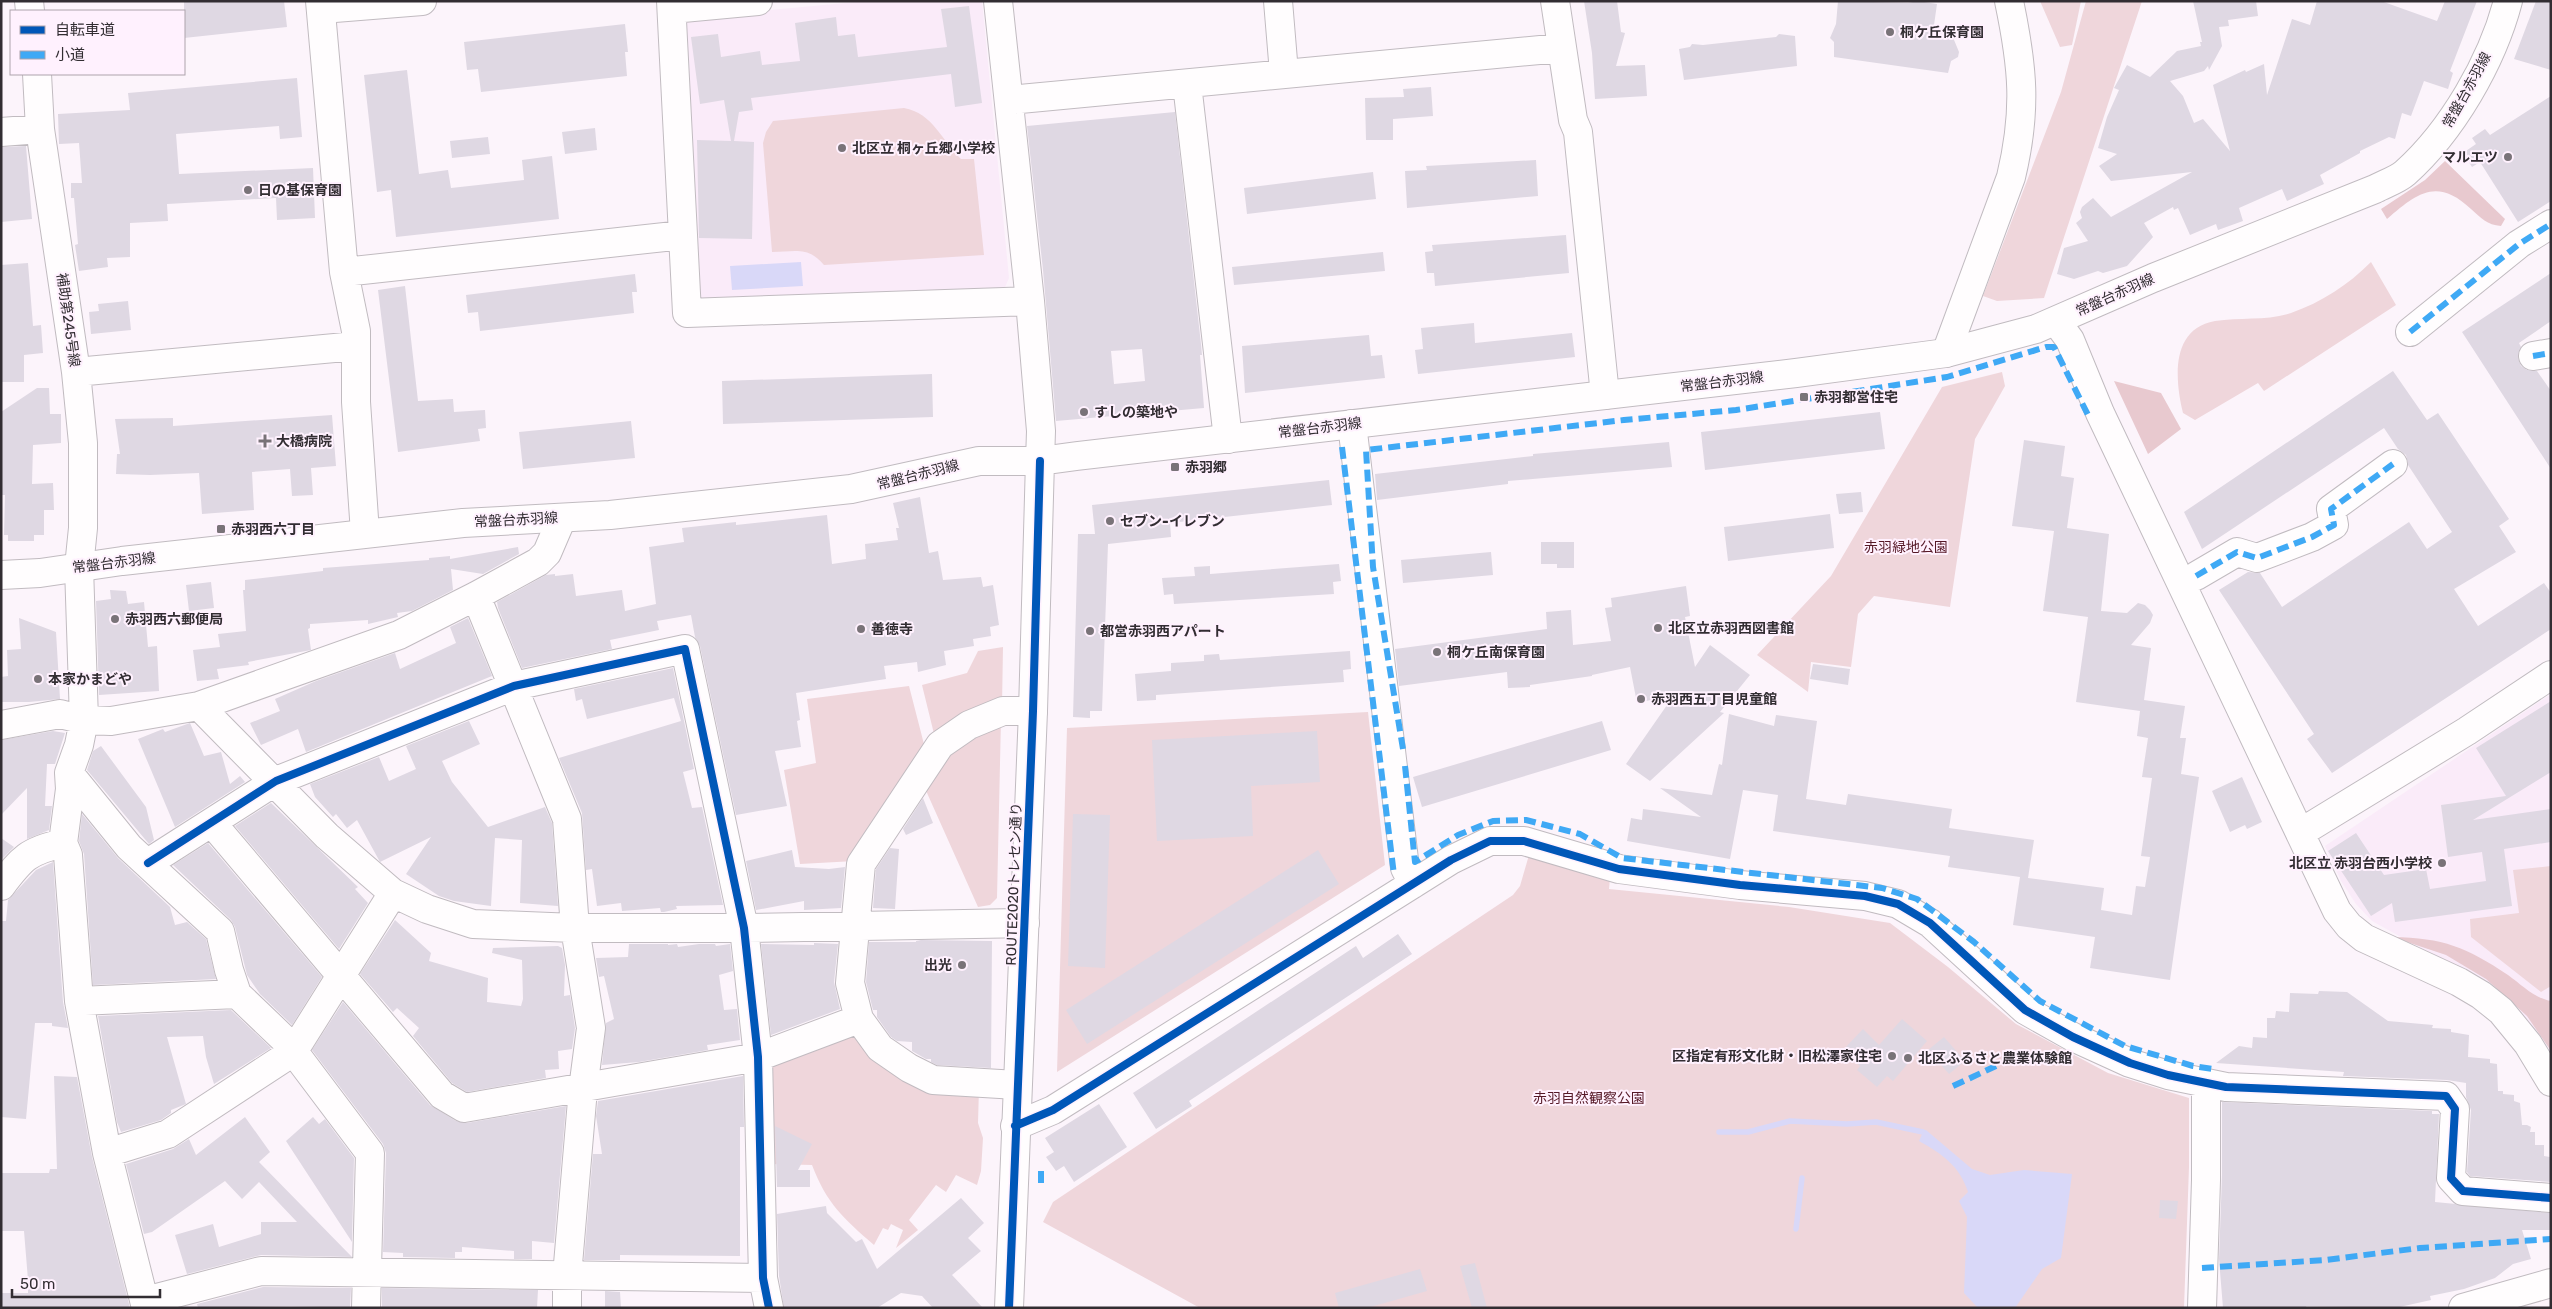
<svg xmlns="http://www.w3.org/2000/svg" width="2552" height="1309" viewBox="0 0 2552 1309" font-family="Rubik,'Noto Sans JP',sans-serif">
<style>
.built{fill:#faebf9}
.green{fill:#efd6db}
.forest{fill:#e8c9cf}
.water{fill:#d9d8f8}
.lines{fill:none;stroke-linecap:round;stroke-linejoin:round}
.stream{stroke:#d9d8f8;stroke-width:5.5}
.building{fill:#dfd8e3;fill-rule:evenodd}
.minor-casing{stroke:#c1bbc0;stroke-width:30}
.major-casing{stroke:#c1bbc0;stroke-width:30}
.minor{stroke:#fffdfe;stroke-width:28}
.major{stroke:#fffdfe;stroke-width:28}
.quiet{stroke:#3fa9f5;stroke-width:6;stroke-dasharray:12 6;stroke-linecap:butt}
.cycleway-casing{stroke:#fff1fe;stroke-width:11}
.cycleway{stroke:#0057b8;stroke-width:8}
.poi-dot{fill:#797378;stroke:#fff1fe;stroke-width:2}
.labels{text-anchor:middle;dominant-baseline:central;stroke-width:4;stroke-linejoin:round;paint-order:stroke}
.poi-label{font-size:14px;font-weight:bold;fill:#322d32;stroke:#fff1fe;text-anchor:start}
.street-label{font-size:14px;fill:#322d32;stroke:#fff1fe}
.park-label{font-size:14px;fill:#561927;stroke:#fff1fe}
</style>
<rect width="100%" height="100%" fill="#fcf4fb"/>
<path class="built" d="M867 1H982L1009 278 1003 292 694 304 682 18Z
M2551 694V1061L2484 983 2372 921 2356 904 2341 881 2325 846Z"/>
<path class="green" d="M2040 1H2081L2072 45 2060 47Z
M2086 1H2142L2044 298 1997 301 1983 296 2061 92Z
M904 108C933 113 942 141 961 159H974L984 255 824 265C808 246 795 252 772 252L763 143 766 132 773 121Z
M2371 262 2396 305 2264 391 2258 383 2195 420 2183 413C2175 380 2170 329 2215 321 2240 317 2267 321 2291 313 2322 302 2348 285 2371 262Z
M2002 372 2005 386 1975 439 1950 607 1874 596 1858 614 1851 667 1811 662 1808 692 1757 655 1831 576 1942 387Z
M1003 647 1002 706 936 742 922 685 967 673 978 651Z
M909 686 926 752 855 861 800 864 784 770 816 763 807 699Z
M1368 712 1385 865 1057 1072 1067 728Z
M1001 719 997 898 990 905 978 907 923 784 943 751Z
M1529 855 1610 878 1609 889 1789 907 1890 923 1948 967 2016 1024 2108 1073 2189 1098V1167L2184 1308H1200L1043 1222 1053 1202 1513 895 1520 886Z
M2551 866V986L2541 992 2471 937 2470 919 2519 913 2513 870Z
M858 1035 979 1088 978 1123 983 1138 981 1171 977 1185 956 1175 946 1192 936 1185 909 1220 918 1230 896 1248 903 1230 891 1224 888 1230 883 1228 874 1245C843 1218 827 1204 812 1165L768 1164 770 1057Z"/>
<path class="forest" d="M2445 161 2505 219 2501 226C2487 225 2481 218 2471 209 2437 177 2417 193 2387 219L2381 209 2425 180Z
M2114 381 2161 393 2181 429 2148 454Z
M2392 937C2444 938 2466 947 2508 975 2522 985 2534 998 2551 1001V1051L2527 1016 2486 979 2446 955Z"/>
<path class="water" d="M801 262 803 286 732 290 730 266Z
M1926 1130 1972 1169 1990 1175 2024 1170 2072 1174 2061 1258 2042 1269 2015 1308H1978L1964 1293 1967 1217 1959 1201 1968 1192C1960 1166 1942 1154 1919 1141L1923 1132Z"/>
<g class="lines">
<path class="stream" d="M1719 1132H1748L1790 1121 1847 1124 1876 1122 1923 1132
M1796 1229 1802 1178"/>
</g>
<path class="building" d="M184 1H284L287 27 184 38Z
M1584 1H1617L1621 32 1625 33 1616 66 1645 65 1647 96 1595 99 1592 53Z
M1838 1 1908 3 1918 1 1937 4 1933 32 1952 35 1959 52 1958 57 1951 61 1948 73 1834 57V42L1830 38 1836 24Z
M2193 1H2256L2258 16 2228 20 2229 26 2219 27 2222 46 2209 70 2208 66 2204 71 2170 81 2183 96 2194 123 2203 119 2230 151 2213 85 2245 70 2246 72 2264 64 2267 95 2292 19 2310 25 2317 1H2381L2437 21 2445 1H2477L2450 71 2453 73 2448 89 2424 81 2411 116 2402 113 2395 139 2389 137 2360 151V153L2320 175 2324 184 2287 201 2282 189 2239 208 2243 221 2218 230 2216 224 2190 235 2178 208 2174 210 2173 207 2144 223 2153 237 2127 266 2103 273 2098 271 2074 279 2057 274 2064 248 2088 241 2076 223 2082 218 2080 212 2082 207 2093 198 2111 217 2192 172 2111 181 2099 166 2117 154 2098 148 2107 117 2119 90 2114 88 2127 65 2150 77 2177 51 2201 46 2200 42H2202Z
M2536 1H2551V70L2514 59Z
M969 6 982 103 955 107 951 74 751 98 753 110 739 112 734 141 754 142 752 239 699 238 697 140 731 141 724 100 700 104 691 37 718 34 721 57 760 51 762 65 800 61 795 23 836 17 838 36 855 34 858 57 947 47 941 9Z
M625 24 628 52H625L627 76 481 92 478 69 467 70 464 42Z
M1779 34 1795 36 1797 66 1684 80 1679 49 1690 47 1692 44 1703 45 1776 37Z
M407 70 419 174 448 170 451 188 524 180 522 160 552 156 559 219 396 237 391 190 377 192 364 75Z
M297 78 302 137 280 139 279 126 176 134 179 174 313 168 315 218 277 220 276 198 167 204 168 221 130 223V257L107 258 108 267 79 271 75 245 78 244 74 198H71V183H82L79 143 59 144 58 114 130 110 128 93Z
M1431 87 1433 116 1393 119V140H1366L1365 98 1404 97 1403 89Z
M2551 96V201L2518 222 2480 162 2472 167 2463 153 2476 144 2472 138 2485 129 2490 135Z
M1175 112 1201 344 1202 355H1200L1204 408 1056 421 1043 270 1027 126ZM1142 349 1145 381 1114 384 1111 351Z
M595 128 597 150 565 154 562 132Z
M488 137 490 154 452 158 450 141Z
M26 146 32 219 1 222V147Z
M1536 160 1538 196 1407 208 1405 171 1427 170 1426 166Z
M1373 172 1376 199 1247 214 1244 188Z
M1566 235 1569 273 1435 286 1434 273H1427L1425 252 1433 251 1432 245Z
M1383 252 1385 271 1234 285 1232 267Z
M28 263 33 326 41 325 43 353 24 355V382H1V265Z
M2551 273V321L2519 343 2521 347 2518 358 2521 366 2527 370 2537 371 2551 391V469L2462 332Z
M635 274 637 292H632L634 313 480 331 478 312 468 313 466 295Z
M405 286 418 401 453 399 454 412 485 410 486 428 478 429 480 441 398 452 378 290Z
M128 301 131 330 91 334 89 312 99 311 98 304Z
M1474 323 1475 343 1572 333 1575 357 1418 374 1415 350 1423 349 1421 328Z
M1369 335 1371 356 1382 355 1385 378 1245 393 1242 346Z
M2393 371 2427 420 2438 413 2509 519 2499 526 2516 552 2454 589 2478 626 2544 583 2551 593V629L2332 773 2307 739 2314 734 2219 590 2248 572 2260 573 2282 607 2409 522 2427 549 2452 532 2408 465 2406 455 2398 449 2384 428 2202 549 2184 512Z
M932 374 933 417 723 424 722 381Z
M37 388H49L50 414H61V443L33 445 32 484 53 483 54 510H44V535H34V541H8V535H4L5 495H1V412Z
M1880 412 1885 449 1705 470 1701 432Z
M332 415 336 466 311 468 313 495 292 496 290 469 252 472 254 510 202 514 199 473 150 475 116 474 117 454H120L115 419 173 418V426Z
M631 421 635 458 523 469 519 432Z
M2024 440 2065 446 2061 476 2074 478 2067 528 2109 534 2101 611 2127 613 2138 603 2145 605 2150 610 2153 615 2150 623 2131 645 2151 648 2144 700 2185 706 2180 738H2186L2181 774 2199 777 2170 980 2090 968 2095 937 2013 925 2020 877 1948 867 1950 856 1773 831 1778 795 1743 790 1730 859 1627 841 1631 818 1642 820 1643 809 1701 817 1660 788 1712 795 1719 764 1722 765 1729 714 1774 726 1776 715 1817 721 1806 799 1846 805 1848 794 1952 809 1949 828 2034 840 2028 878 2104 888 2101 910 2132 915 2136 886 2145 887 2150 857 2141 856 2152 778 2142 777 2148 738 2137 736 2140 711 2076 702 2088 617 2043 611 2054 531 2012 526Z
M1669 442 1672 467 1508 481V484L1377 500 1375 474 1533 456V454Z
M1329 480 1332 505 1170 523 1171 537 1108 544 1102 711H1090V718L1073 717 1078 534H1095L1092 505Z
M1861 492 1863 512 1839 514 1836 494Z
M920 497 929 553 938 551 943 580 981 577 983 587 993 585 999 625 990 627 991 636 973 639 974 646 944 651 946 665 918 672 917 662 884 666 886 679 796 693 800 720 797 721 801 747 775 751 787 806 736 815 700 646 695 637 691 615 657 621 659 630 610 640 612 649 522 668 498 608 497 602 546 575 555 574V576L573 574 576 596 622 590 625 611 656 604 649 547 684 542 682 528 736 522V525L827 515 832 564 866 559 865 544 898 540 896 528H899L893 503Z
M1830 514 1834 548 1728 561 1724 527Z
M1541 542H1574V568H1557V564H1541Z
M518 547 519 554 483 574 451 569 453 590 412 611 397 613 398 617 368 624V620L310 624V628L308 629 311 650 248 662 249 665 217 669 219 679 197 681 193 650 220 647 218 634 246 631 243 590H245V580L323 571V568L429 560V558L450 556V559Z
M1491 552 1493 575 1403 583 1401 560Z
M1339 564 1341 581 1333 582 1334 594 1174 604 1173 594 1164 595 1162 578 1195 576 1194 567 1210 566V574Z
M211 582 214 608 189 611 186 585Z
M1686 586 1690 616 1685 617 1695 667 1710 645 1750 675 1720 712 1724 713 1650 781 1626 764 1674 695 1637 703 1630 667 1592 675V676L1530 685V687L1508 688 1507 672 1399 686 1395 649 1547 629 1546 612 1571 610 1573 645 1611 641 1605 608 1612 607 1611 598Z
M110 590 126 591 128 604 144 602 148 647 157 646 159 691 99 695 96 601 111 599Z
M19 618 56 632 60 699 29 702H1V677L8 676 7 650 21 649Z
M468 618 492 676 306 752 298 729 261 745 250 723 280 711 275 699 316 681 395 653 400 669 456 643 450 627Z
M1350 651 1351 669 1343 670 1344 682 1156 695V700L1137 701 1135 674 1171 671V663L1204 661V655L1219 654 1220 660Z
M1813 664 1850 669 1848 685 1810 679Z
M673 668 694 769 683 772 692 808 702 807 723 905 676 906 677 909 664 912H661L660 908 622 911 621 903 597 906 592 869 586 870 582 813 559 758 681 721 674 698 587 719 582 699 576 701 574 689Z
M2551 701V772L2473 820 2551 809V842L2504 849 2512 906 2395 922 2392 903 2371 916 2328 851 2356 833 2384 875 2426 869 2430 889 2486 881 2482 852 2448 857 2441 805 2506 796 2476 748Z
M469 721 480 744 442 761 452 782 488 827 545 807 552 823 558 906 520 903 522 840 495 838 491 906 454 901 439 896 406 874 431 837 380 862 357 820 347 828 336 814 333 817 315 797 310 784 379 757 389 781 416 769 406 746Z
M1602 721 1611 750 1422 807 1413 777Z
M190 723 204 756 221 752 230 784 240 776 245 782 175 827 138 739 163 729 165 732Z
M53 731 65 733 55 764H47L45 806H52L49 830 27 839V788L1 815V740Z
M1317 731 1320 782 1251 786 1253 836 1157 841 1152 740Z
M101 746 146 807 154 840 149 844 87 770 93 751Z
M2242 777 2262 822 2247 829 2245 825 2230 832 2212 791Z
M923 798 933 823 906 835 903 829Z
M271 803 358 887 355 889 368 903 339 949 235 826Z
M82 814 118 858 170 907 175 925 187 922 206 939 216 979 93 985 84 854 79 841Z
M1073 814 1110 815 1105 968 1068 966Z
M1 838 14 847 1 860Z
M208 843 322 977 292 1025 260 994 247 975 235 927 231 920 173 865Z
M890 848 899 849 895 909 873 908 876 869Z
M792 850 795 867 829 869 845 867 841 908 804 910V901L756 910 746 861Z
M1318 850 1339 884 1087 1044 1066 1010Z
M53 862 63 1002 68 1028 52 1026V1023H35L26 1119 1 1117V921H6L8 900 36 870Z
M395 920 431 953 429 961 488 978 487 1002 521 1006 523 999 522 960 492 953 493 948 558 946 562 948 565 965 564 996 570 995 575 1028 572 1049 558 1051 559 1069 545 1070 546 1078 467 1092 452 1083 413 1036 419 1028 397 1008 393 1012 360 974Z
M1398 934 1412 954 1189 1101 1192 1106 1156 1129 1133 1093 1356 946 1363 958Z
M921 940 992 941 991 1068 937 1065 931 1062V1059H926L912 1051V1042L897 1041 891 1037 877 1017V1010H873L866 982 869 942H916V941Z
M814 943 838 944 834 982 840 1009 771 1035 761 944 814 945Z
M629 944H668V945L677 944 678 947 699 944H715L716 946 730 944 733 971 719 975 724 1010 737 1009 740 1040 707 1045 708 1050 639 1062 602 1065 606 1023 614 1019 604 976 599 977 596 958 628 957Z
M2319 991 2347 992 2388 1021 2433 1025 2432 1028 2451 1029V1032L2469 1035 2468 1057 2490 1059V1063L2497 1064 2498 1091H2503V1094L2514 1095V1101L2520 1103 2522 1125H2527L2531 1127 2530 1132H2535V1145H2544V1156L2550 1157 2551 1182 2470 1176 2467 1172 2471 1110 2466 1097V1083L2447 1080 2343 1076 2344 1072 2216 1063 2239 1046 2252 1048 2253 1037 2267 1038V1018H2275L2276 1011 2289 1012 2290 993 2318 994Z
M343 1002 430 1105 456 1121 467 1123 566 1106 554 1243 532 1241V1259H514V1251L462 1247V1252H455V1258L403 1257V1253L383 1252 386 1153 383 1144 312 1050Z
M231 1010 271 1048 214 1084 206 1057 203 1036 167 1037 186 1104 171 1110V1113L161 1120 121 1132 117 1122 98 1016Z
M1902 1019 1927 1041 1893 1081 1887 1076 1877 1087 1857 1070 1860 1066 1843 1050 1863 1029 1879 1045Z
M1944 1037 1965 1061 1949 1074 1928 1050Z
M54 1076 77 1077 92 1157 130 1308H1V1293H28V1280L24 1231H1V1173H49L50 1169H57Z
M743 1076 744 1127H740V1256L620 1255V1260H584L593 1154H602L596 1116 598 1101Z
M2222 1102 2432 1111V1114H2439L2435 1202 2551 1213V1230H2522L2531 1259 2513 1264 2495 1278 2464 1289 2430 1296 2431 1300 2395 1308 2306 1306 2307 1308H2223L2219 1259 2222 1175Z
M1099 1104 1127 1147 1074 1182 1064 1166 1056 1171 1046 1157 1054 1152 1045 1138Z
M245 1117 270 1152 259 1162 352 1257 261 1255 187 1274 175 1235 213 1224 219 1247 261 1234V1222H297L259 1182 242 1199 225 1181 152 1232 144 1234 126 1164 173 1149 189 1139 196 1155Z
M313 1117 319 1124 325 1119 354 1158 352 1242 286 1141Z
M775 1126 812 1144 798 1170H810V1187H777Z
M961 1198 984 1223 968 1238 981 1251 952 1275 983 1308H933L922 1296 901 1293 877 1308H784L779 1276 777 1214 826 1206 827 1213 856 1242 862 1239 877 1269Z
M2160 1200 2178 1201 2176 1219 2159 1218Z
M1475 1263 1487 1308H1472L1460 1266Z
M1420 1269 1427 1291 1367 1308H1339L1335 1293Z
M263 1287 351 1288 350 1308 291 1306 198 1308 197 1304Z
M382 1288 538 1290 537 1308H382Z
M605 1291 620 1292 621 1308H605Z"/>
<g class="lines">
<defs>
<path id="minor" d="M29 1 30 11
M320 1 344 272 356 331V402L365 533
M671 1 687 313 1030 301
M998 1 1030 301 1041 431 1040 461
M1278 1 1284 73
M1555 1 1573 120 1578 132 1605 395
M322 9 422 1
M672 9 758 1
M37 74 40 129 76 372 83 443V528L79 567 84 720 79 745 69 773 70 789 63 843 68 855 79 1001 107 1153 146 1308
M1187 84 1228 439
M1009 100 1561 48
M1 132 40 129
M344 272 683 235
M2056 321 2070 340 2100 413 2337 911 2349 926 2364 938 2459 982 2481 995 2501 1011 2528 1044 2551 1082
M2410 332 2519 244 2551 224
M1946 353 2011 177C2027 110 2023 68 2009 1
M2533 356 2551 353
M76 372 356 346
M1352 424 1405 868 1413 884
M2196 576 2237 552 2257 558 2312 537 2334 525 2331 509 2393 464
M476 596 567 819 575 928 591 1028 583 1089 567 1276V1308
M199 706 399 635 476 596 538 562 547 553 562 518
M1 725 60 714 84 720 111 721 199 706 327 836 393 893 427 909 473 924 575 928H744L1025 923
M69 773 129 847 220 931 229 970 237 994 285 1040 370 1153 366 1308
M212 823 442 1095 464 1108 758 1057 859 1019
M2300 833 2467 731 2551 675
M148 863 276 781 514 686 685 649 744 928 758 1057 763 1278 769 1308
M1 886C22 858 28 851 63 843
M79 1001 237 994
M1017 1085 933 1080 909 1068 880 1048 859 1019 850 983 861 864 940 745 969 725 1003 711H1033
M1015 1126 1053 1110 1451 860 1490 841H1524L1619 869 1740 885 1865 896 1898 904 1930 923 2025 1010 2073 1037 2130 1063 2168 1075 2226 1087 2446 1096 2455 1109 2451 1178 2463 1191 2551 1198
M107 1153 168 1134 293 1052 393 893
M145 1301 261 1271 763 1278
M2202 1308 2206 1180V1084
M2463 1308 2551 1283"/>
<path id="major" d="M1 575 40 573 122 561 463 523 610 515 851 489 979 461H1040L1077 456 1796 373 1946 353 2036 329 2153 278 2375 189C2384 184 2397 180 2405 173 2452 131 2492 62 2508 1
M1009 1308 1033 711 1040 461"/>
</defs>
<use href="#minor" class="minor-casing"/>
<use href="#major" class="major-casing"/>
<use href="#minor" class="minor"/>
<use href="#major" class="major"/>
<path class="quiet" d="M2410 332 2519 244 2551 224
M2533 356 2551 353
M1342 447 1394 875
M2196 576 2237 552 2257 558 2312 537 2334 525 2331 509 2393 464
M1403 749 1373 567 1366 450 1624 420 1736 410 1947 377 2046 347H2054L2089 417
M1405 766 1415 862 1458 835 1493 821 1526 820 1580 834 1622 858 1882 888 1917 899 1974 942 2040 1001 2125 1046 2193 1066 2213 1069
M1953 1086 1996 1066
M1041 1171V1186
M2202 1268 2325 1260 2420 1248 2551 1239"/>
<defs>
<path id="cycleway" d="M148 863 276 781 514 686 685 649 744 928 758 1057 763 1278 769 1308
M1015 1126 1053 1110 1451 860 1490 841H1524L1619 869 1740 885 1865 896 1898 904 1930 923 2025 1010 2073 1037 2130 1063 2168 1075 2226 1087 2446 1096 2455 1109 2451 1178 2463 1191 2551 1198
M1009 1308 1033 711 1040 461"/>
</defs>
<use href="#cycleway" class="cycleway-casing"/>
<use href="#cycleway" class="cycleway"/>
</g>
<g class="poi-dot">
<circle cx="1890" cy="32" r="5"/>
<circle cx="842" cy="148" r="5"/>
<circle cx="2508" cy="157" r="5"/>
<circle cx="248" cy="190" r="5"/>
<rect x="1799" y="392" width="10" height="10" rx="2.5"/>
<circle cx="1084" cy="412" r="5"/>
<path d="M262.5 433.5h5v5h5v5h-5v5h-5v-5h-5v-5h5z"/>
<rect x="1170" y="462" width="10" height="10" rx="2.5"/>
<circle cx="1110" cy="521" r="5"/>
<rect x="216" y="524" width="10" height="10" rx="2.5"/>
<circle cx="115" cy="619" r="5"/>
<circle cx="1658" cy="628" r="5"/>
<circle cx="861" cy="629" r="5"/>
<circle cx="1090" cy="631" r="5"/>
<circle cx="1437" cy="652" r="5"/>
<circle cx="38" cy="679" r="5"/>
<circle cx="1641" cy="699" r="5"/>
<circle cx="2442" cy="863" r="5"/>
<circle cx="962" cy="965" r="5"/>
<circle cx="1892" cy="1056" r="5"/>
<circle cx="1908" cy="1058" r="5"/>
</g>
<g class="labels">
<g class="poi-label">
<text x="1900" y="32">桐ケ丘保育園</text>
<text x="852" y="148">北区立 桐ヶ丘郷小学校</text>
<text x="2498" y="157" text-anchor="end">マルエツ</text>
<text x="258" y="190">日の基保育園</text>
<text x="1814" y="397">赤羽都営住宅</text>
<text x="1094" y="412">すしの築地や</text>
<text x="276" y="441">大橋病院</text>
<text x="1185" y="467">赤羽郷</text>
<text x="1120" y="521">セブン-イレブン</text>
<text x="231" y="529">赤羽西六丁目</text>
<text x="125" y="619">赤羽西六郵便局</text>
<text x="1668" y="628">北区立赤羽西図書館</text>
<text x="871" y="629">善徳寺</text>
<text x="1100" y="631">都営赤羽西アパート</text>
<text x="1447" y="652">桐ケ丘南保育園</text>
<text x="48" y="679">本家かまどや</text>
<text x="1651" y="699">赤羽西五丁目児童館</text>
<text x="2432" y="863" text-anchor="end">北区立 赤羽台西小学校</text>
<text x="952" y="965" text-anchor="end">出光</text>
<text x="1882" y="1056" text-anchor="end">区指定有形文化財・旧松澤家住宅</text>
<text x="1918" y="1058">北区ふるさと農業体験館</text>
</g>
<g class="street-label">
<text transform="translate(2467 90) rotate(-61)">常盤台赤羽線</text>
<text transform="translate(2115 295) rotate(-24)">常盤台赤羽線</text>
<text transform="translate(68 320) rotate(82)">補助第245号線</text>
<text transform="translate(1722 382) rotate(-7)">常盤台赤羽線</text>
<text transform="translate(1320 428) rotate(-7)">常盤台赤羽線</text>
<text transform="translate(918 475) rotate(-14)">常盤台赤羽線</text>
<text transform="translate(516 520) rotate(-3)">常盤台赤羽線</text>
<text transform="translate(114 563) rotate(-7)">常盤台赤羽線</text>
<text transform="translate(1014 884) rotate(-88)">ROUTE2020トレセン通り</text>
</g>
<g class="park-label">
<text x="1906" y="547">赤羽緑地公園</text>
<text x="1589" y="1098">赤羽自然観察公園</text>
</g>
</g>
<rect width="2552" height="1309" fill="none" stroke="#322d32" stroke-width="5"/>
<rect x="10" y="10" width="175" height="65" fill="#fff1fe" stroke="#ada3ac"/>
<rect x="20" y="26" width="25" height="8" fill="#0057b8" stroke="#ada3ac"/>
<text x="55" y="35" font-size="15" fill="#322d32">自転車道</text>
<rect x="20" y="51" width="25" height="8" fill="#3fa9f5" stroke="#ada3ac"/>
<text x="55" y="60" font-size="15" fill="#322d32">小道</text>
<path d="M12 1289v8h148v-8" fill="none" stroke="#322d32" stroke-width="2.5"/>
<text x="20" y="1289" font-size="15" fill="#322d32" stroke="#fff1fe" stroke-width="4" paint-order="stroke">50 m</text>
</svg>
